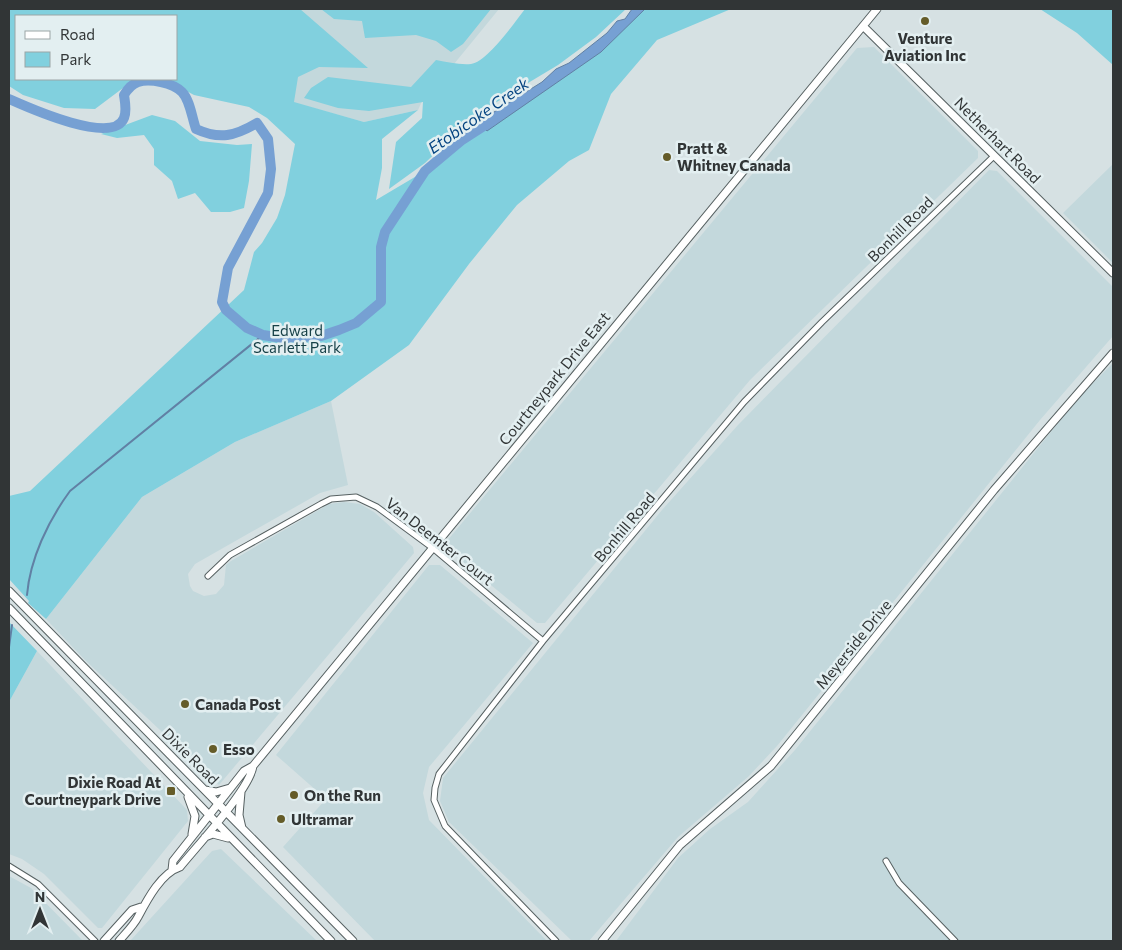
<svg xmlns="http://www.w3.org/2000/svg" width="1122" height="950" viewBox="0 0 1122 950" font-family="Commissioner,sans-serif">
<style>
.built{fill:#c3d8dc}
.green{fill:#81d0de}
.water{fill:#76a0d3;stroke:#6180a4}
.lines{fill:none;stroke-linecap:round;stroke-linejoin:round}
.stream{stroke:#6180a4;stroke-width:2}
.river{stroke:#76a0d3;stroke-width:10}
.street-casing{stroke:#576162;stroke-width:7}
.secondary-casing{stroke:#576162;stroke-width:9}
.street{stroke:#fff;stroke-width:5}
.secondary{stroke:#fff;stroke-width:7}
.poi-dot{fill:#655c29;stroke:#e3eff1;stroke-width:2}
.labels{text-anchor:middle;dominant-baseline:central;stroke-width:5;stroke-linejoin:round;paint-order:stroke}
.poi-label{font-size:15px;font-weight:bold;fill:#313536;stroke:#e3eff1;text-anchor:start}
.street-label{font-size:15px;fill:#313536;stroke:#e3eff1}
.park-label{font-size:15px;fill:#174148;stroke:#e3eff1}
.water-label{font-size:16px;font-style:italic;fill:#044381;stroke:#e3eff1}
</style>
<rect width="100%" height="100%" fill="#d6e1e3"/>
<path class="built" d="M9 9H499L454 64 436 70 418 110 364 122 292 102 176 16H16Z
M874 47 978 151V158L750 380 545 623H537L446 548 447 541 857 48Z
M1113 164V263L1063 213Z
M989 170 997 171 1113 287V336L1040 420 777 746 749 776 678 837 589 941H572L449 822 440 801 443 778 662 510 738 425Z
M1113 363V941H616L678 858 710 829 748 802 795 750 1079 397Z
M331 401 348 485 320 493 195 564 188 574 190 586 193 591 204 596 216 594 224 585 226 565 231 561 329 504 344 502 360 504 374 512 413 547 414 553 219 785 86 661 46 619 142 497 235 442Z
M429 565H440L533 643 429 767 423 793 429 820 547 941H375L283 847 326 799 276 755Z
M37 651 187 810 188 821 102 928H98L44 874 22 859 9 854V702Z
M221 849 317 941H130L212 851Z
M9 876 31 888 83 941H9Z"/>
<path class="green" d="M9 9H300L368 68 319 67 298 77 294 102 364 122 418 110 382 139V168L376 200 425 171 462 140 590 56 638 9H731L657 40 611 94 589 150 569 161 517 205 469 264 409 345 331 401 235 442 142 497 46 619 28 603 29 601 9 579V496L30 491 244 290 254 252 262 243 277 218 285 195 295 144 267 118 249 107 194 95 164 79H176V16H16V79H158L131 82 95 109 64 108 23 95 9 86Z
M321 9H491L463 44 451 52 436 41 416 35 365 38 362 21 334 19Z
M525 9H626L596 37 558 65 475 115 425 163 389 189 396 142 422 118 423 102 369 111 338 108 304 98 311 88 328 77 411 87 436 60C448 62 459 65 471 64 487 62 515 22 525 9Z
M1040 9H1113V65L1077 33Z
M152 115 175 121 200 141 237 145 252 144 249 181 244 208 230 212H211L195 193 178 199 172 181 154 165V149L144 135 117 138 101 134Z
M9 622 37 651 9 702Z"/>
<path class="water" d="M632 9H645L601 52 487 131 478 122 542 82 556 69 569 63 607 33 617 21 625 19Z"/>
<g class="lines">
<path class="stream" d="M27 595C30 559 48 521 70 491L263 335
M9 647 12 625"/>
<path class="river" d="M9 99C27 107 113 146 124 118 127 111 125 102 124 95 127 90 132 84 138 82 150 78 173 83 182 92 190 100 192 118 196 129 220 140 235 136 257 123L268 139 271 169 268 193 228 268 222 302 226 310 247 328 263 335 282 338 321 336 339 330 356 323 381 302V247L385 232 425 171 462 140 493 120"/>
<defs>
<path id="street" d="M208 576 230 555 321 504 331 499 356 497 377 507 434 549 543 641
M886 861 899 883 955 941
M9 866 38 884 95 941
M556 941 445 826 434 800 435 788 439 774 543 641 744 402 822 322 994 156"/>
<path id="secondary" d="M863 26 1113 273
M9 591 353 941
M9 608 331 941
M205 790 216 792 230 788
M241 792 239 815 242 828
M188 797 195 816 192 834
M205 837 213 834 228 838
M172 870 173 861 244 771 253 766 877 9
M104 941 132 910 141 907
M119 941C125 934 134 925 138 917 147 900 161 873 180 867 197 846 250 789 253 766
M602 941 680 845 771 766 994 490 1113 353"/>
</defs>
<use href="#street" class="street-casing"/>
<use href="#secondary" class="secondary-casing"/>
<use href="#street" class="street"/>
<use href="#secondary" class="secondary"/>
</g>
<g class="poi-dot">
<circle cx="925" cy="21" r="5"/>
<circle cx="667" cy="157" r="5"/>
<circle cx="185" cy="704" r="5"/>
<circle cx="213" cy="749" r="5"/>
<rect x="166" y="786" width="10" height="10" rx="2.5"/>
<circle cx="294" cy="795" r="5"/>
<circle cx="281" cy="819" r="5"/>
</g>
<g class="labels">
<g class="poi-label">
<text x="925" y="38" text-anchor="middle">Venture<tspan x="925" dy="17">Aviation Inc</tspan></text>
<text x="677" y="148">Pratt &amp;<tspan x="677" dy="17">Whitney Canada</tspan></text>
<text x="195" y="704">Canada Post</text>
<text x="223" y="749">Esso</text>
<text x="161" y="782" text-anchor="end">Dixie Road At<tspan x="161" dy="17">Courtneypark Drive</tspan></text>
<text x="304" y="795">On the Run</text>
<text x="291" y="819">Ultramar</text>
</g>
<g class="street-label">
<text transform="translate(998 140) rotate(45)">Netherhart Road</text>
<text transform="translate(900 229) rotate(-45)">Bonhill Road</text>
<text transform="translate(554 378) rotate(-51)">Courtneypark Drive East</text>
<text transform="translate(624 527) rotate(-50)">Bonhill Road</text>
<text transform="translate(440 541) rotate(38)">Van Deemter Court</text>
<text transform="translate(853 644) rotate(-51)">Meyerside Drive</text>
<text transform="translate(191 756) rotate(45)">Dixie Road</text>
</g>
<g class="park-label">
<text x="297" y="330">Edward<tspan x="297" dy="17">Scarlett Park</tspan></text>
</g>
<g class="water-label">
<text transform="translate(478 115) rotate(-35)">Etobicoke Creek</text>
</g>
</g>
<rect width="1122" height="950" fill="none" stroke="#313536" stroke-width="20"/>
<rect x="15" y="15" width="162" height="65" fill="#e3eff1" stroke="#9ca5a6"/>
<rect x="25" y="31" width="25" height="8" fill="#ffffff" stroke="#9ca5a6"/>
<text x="60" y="40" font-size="15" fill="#313536">Road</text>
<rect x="25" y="52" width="25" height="15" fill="#81d0de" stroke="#9ca5a6"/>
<text x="60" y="65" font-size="15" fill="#313536">Park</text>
<g transform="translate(40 910)" stroke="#e3eff1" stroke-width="4" paint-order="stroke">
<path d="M0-4L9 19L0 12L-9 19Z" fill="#313536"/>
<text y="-8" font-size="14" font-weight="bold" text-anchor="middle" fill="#313536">N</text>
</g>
</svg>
